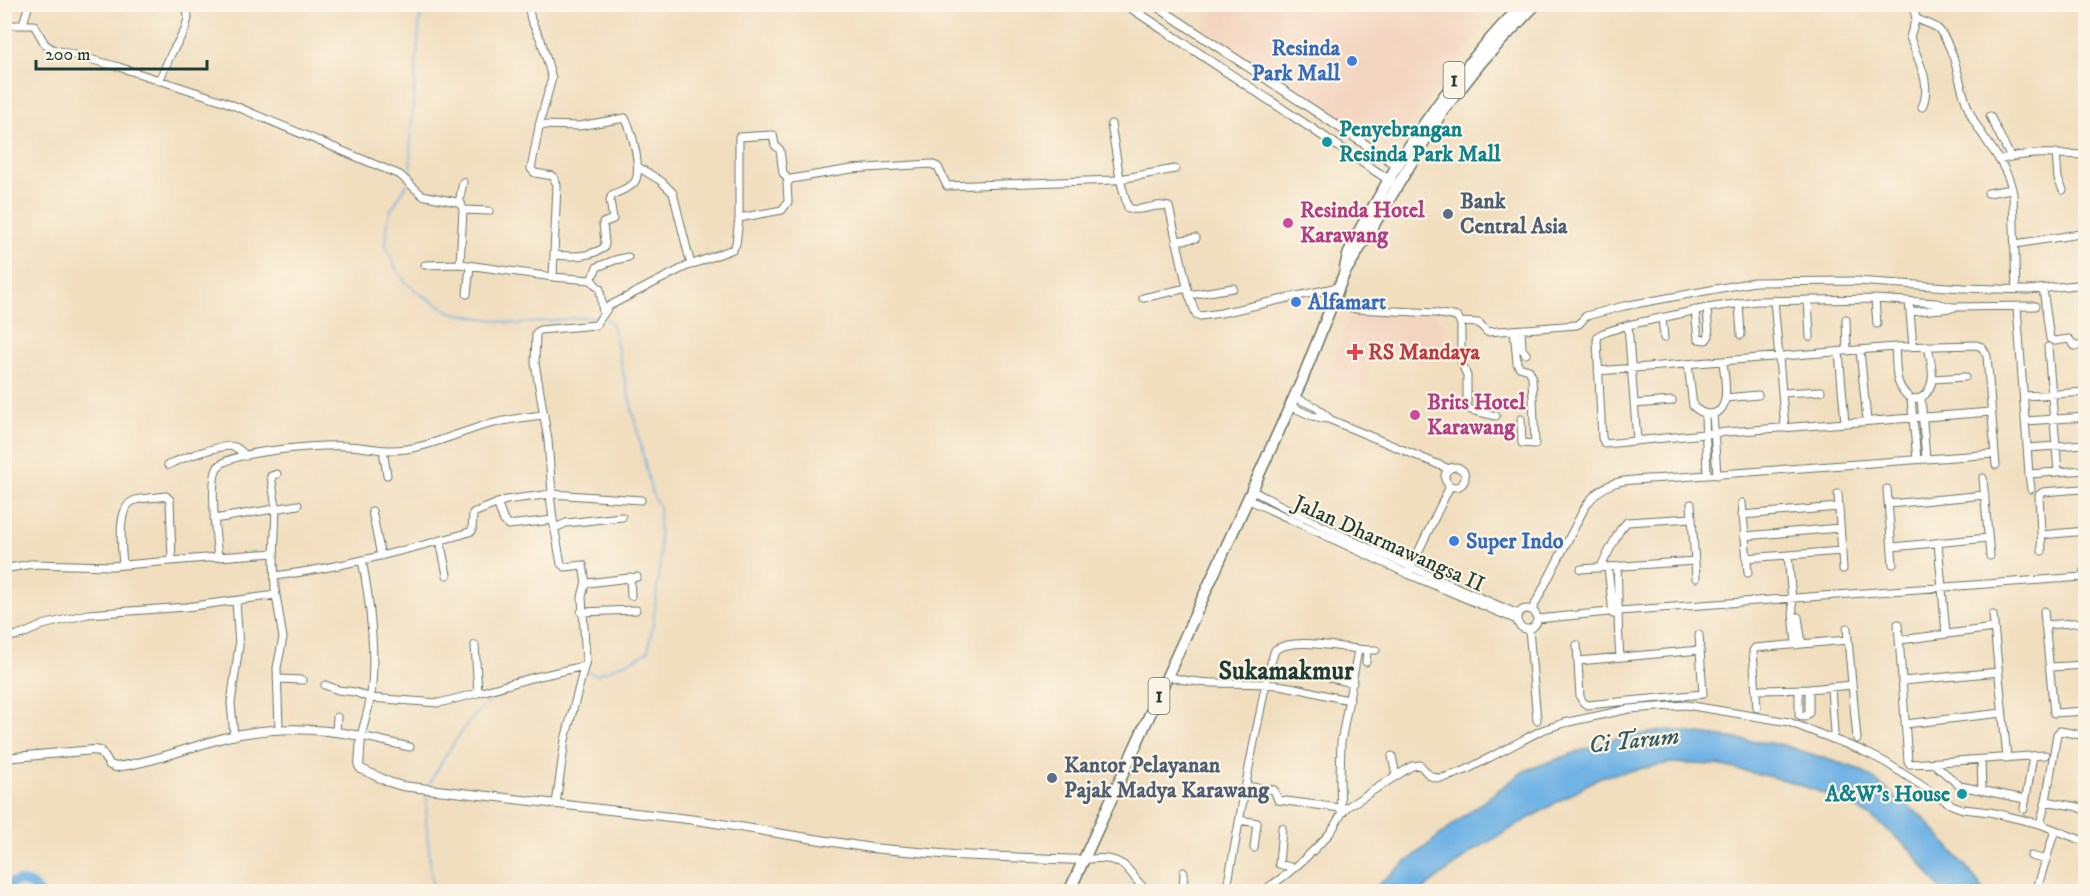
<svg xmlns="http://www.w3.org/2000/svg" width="2090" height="896" viewBox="0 0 2090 896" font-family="'IM FELL DW Pica',serif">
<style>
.built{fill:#f3d4bf}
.water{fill:#6fb3e5;stroke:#47788c;stroke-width:1.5}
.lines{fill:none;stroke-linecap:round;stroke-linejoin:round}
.stream{stroke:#6fb3e5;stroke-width:1.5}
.river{stroke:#6fb3e5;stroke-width:10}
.minor-casing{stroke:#687565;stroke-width:9}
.tertiary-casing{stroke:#687565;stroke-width:10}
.primary-casing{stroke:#687565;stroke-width:13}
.minor{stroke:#fff;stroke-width:7}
.tertiary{stroke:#fff;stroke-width:8}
.primary{stroke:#fff;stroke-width:10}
.shop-dot{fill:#3f7fe0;stroke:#fcf5e5;stroke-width:2}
.culture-dot{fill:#0f9aa8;stroke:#fcf5e5;stroke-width:2}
.service-dot{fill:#5c6f8a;stroke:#fcf5e5;stroke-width:2}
.hotel-dot{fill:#d1479c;stroke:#fcf5e5;stroke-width:2}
.health-dot{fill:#e0444e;stroke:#fcf5e5;stroke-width:2}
.labels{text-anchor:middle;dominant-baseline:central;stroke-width:4.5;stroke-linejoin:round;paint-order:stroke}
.shield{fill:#fcf5e5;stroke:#617469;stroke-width:1.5}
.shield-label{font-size:21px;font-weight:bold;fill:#1f3d34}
.shop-label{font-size:22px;font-weight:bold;fill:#366cbe;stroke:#fcf5e5;text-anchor:start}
.culture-label{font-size:22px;font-weight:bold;fill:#0d838f;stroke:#fcf5e5;text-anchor:start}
.service-label{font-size:22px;font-weight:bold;fill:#4e5e75;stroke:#fcf5e5;text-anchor:start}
.hotel-label{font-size:22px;font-weight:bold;fill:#b23c85;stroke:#fcf5e5;text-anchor:start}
.health-label{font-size:22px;font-weight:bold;fill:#be3a42;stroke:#fcf5e5;text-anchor:start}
.street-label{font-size:22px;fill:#1f3d34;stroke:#fcf5e5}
.water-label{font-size:24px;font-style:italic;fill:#335a60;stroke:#fcf5e5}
.quarter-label{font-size:26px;font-weight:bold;fill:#1f3d34;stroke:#fcf5e5}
</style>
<rect width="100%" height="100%" fill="#fcf5e5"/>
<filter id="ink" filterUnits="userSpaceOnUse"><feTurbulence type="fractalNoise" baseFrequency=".0167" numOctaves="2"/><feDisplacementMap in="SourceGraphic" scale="12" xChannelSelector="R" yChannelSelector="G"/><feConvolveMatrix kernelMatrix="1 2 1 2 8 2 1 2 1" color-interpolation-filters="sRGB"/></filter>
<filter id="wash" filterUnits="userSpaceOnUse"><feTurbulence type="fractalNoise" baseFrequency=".008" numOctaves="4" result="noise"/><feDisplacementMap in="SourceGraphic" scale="24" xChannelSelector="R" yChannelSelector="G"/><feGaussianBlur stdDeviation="1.35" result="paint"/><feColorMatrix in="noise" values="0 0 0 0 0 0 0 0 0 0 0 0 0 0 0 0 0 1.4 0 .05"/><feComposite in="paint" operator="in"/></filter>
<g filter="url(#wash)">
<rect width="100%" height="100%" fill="#f1debf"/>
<path class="built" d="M1218 4 1469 5 1485 25 1397 143 1391 156 1201 29Z
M1349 313H1436L1438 321 1445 323 1440 358 1374 347 1366 390 1329 380Z"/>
<path class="water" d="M1668 730 1783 745 1861 770 1923 817 1968 869 1984 891H1942L1911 850 1870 816 1835 797 1785 780 1718 765 1669 763 1600 777 1473 851 1421 891H1370L1464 816 1524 771 1617 738Z"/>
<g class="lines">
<path class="stream" d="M409 180 411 174 410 142 421 4
M407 184 391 210 388 220 386 245 394 265 406 283 422 295 453 313 517 324 600 316
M585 670 596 675 639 657 648 651 654 617 660 561 659 507 652 493 612 325 605 316
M429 786C432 777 438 769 443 760 460 733 480 701 511 687
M427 793 426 821 433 892"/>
<path class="river" d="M4 886C18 880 29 879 38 892"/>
</g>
</g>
<g filter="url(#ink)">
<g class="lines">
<defs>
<path id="minor" d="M528 4 531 20 541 40 552 78 540 122 531 169 535 173 553 176 557 185 553 277
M1912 4 1916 18 1910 37C1917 59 1933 83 1922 107
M1916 18C1923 23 1935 24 1940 31 1959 56 1958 90 1972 117 1985 143 2008 164 2013 194L2016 290
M23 24 29 4
M4 25H34L45 44 52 49 119 67 223 101 400 175 422 195 461 203 463 210 460 264 553 277 591 280 600 289 603 314
M159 81 172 52 185 30 188 18 187 4
M1990 116 2010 156
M1111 124 1120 179 1128 208C1141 213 1156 202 1169 207L1189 295 1196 314 1200 316 1221 313 1338 287
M539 125 579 126 625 118C632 130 643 172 634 183 628 189 619 191 612 195L610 200 613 219 603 223 605 243 604 248C588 257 573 257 555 255
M2056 153 2058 179 2063 190
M1999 160C2027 151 2057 154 2086 155
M638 167 661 181 673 193 691 265
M1988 193 2012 189
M459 203 463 182
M463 210 489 211
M739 218V137L773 135 775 145 780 150 783 173 789 181
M1176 241 1196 238
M2015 244 2086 233
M425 265 460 264
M591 280 597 267 615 260 628 257
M2043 289 2050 339 2055 341 2069 339 2075 346H2084L2086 355
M467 294 470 266
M1189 295 1233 288
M1335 297 1347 306 1356 309 1435 313 1458 317 1461 325V361L1467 376V407L1471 410 1496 416
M1143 298 1187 288
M1875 299 1877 324
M1774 300 1785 428
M1808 300 1810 337
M1909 301 1913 346
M1739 304 1741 335
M2017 307 2029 474 2086 470
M1695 310 1698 339 1706 340 1709 336 1707 308
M1910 312 1952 308
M1662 317 1664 338
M1846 319 1847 351
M1461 322 1479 323 1487 332 1576 325 1579 324 1586 316 1624 306 1754 282 1855 281 1964 288 2029 290 2086 284
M1628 325 1637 440
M1514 330 1517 363 1519 367 1529 370 1532 376 1535 444 1522 443 1521 419
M1521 330 1522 349 1526 354
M1895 347C1897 369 1893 385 1911 399L1921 398C1939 386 1931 364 1928 346
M2048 347 2058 472
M1860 350 1867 421
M1839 352 1845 423
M1688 364 1693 406C1704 417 1722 418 1725 399 1727 387 1724 373 1723 361
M1933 379 1965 377
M1782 393 1821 391
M2024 396 2086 392
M1294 397 1316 407 1331 420 1449 469
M1725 398 1758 395
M1921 398 1926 459
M1911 399 1917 459
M1634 404 1672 401
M1290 406 1312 416 1328 419
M1991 412 1714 433 1605 444 1602 438 1597 341 1598 336 1603 333 1628 325 1707 308 1756 301 1875 299 1936 303 1952 307 2035 306
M1713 414 1717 475
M1705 415 1707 475
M2025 421 2086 417
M2027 448 2086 444
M383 450 387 475
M1995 454 1996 465
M168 465C180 459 222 443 235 447 239 449 243 453 246 456
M1445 477a10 10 0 1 1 20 0a10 10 0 1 1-20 0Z
M277 474 271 476 276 508 274 560 275 589 283 638 277 668 279 728
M2029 474 2031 489
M1983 478 1990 556
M1887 489 1893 564
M1251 490C1338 536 1428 575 1518 614
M550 494 553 520
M552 494 641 500
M1838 494 1843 569
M1247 499 1408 574 1517 620
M497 503 504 521 508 525 553 520 561 564 565 567 583 565 586 584
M1742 503 1748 573
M1691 504 1696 578
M1889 504 1985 495
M372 511 381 556
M1742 515 1839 507
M214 519 298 505
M555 528 566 523 622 517
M2041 535 2086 531
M1744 536 1840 528
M440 540 447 575
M1938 543 1946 634
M1892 547 1988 538
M2042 551 2039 495 2043 492 2081 489 2086 491
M1788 555 1796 645
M218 557 274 553
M1746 558 1842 551
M362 560C370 600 377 660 370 700 368 712 364 724 361 736L410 747
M123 565C122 550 116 509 133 501 142 497 156 498 166 496L170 500 172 561
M1608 567 1613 614
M1617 567C1619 597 1617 626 1620 656
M1600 568 1620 530 1627 522 1692 518
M4 569 31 564 112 566 218 557C216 540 209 479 218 467 231 450 325 445 347 446 361 446 375 450 388 450 422 451 454 434 486 425 505 420 524 417 544 415
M1410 569 1450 486
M1581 569 1695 561
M2086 569 2082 577 2086 584
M275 576C337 568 399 552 460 535L472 531 473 513 506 500 552 494 548 440 535 363 536 333 540 330 596 325 609 306 685 267 733 249 736 244 739 218 782 210 788 202 787 183 791 179 851 169 931 164 938 167 947 186 1114 180 1175 169
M630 577 631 596
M1517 619a10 10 0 1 1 20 0a10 10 0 1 1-20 0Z
M1532 610 1585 507C1606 475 1631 481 1666 478L1995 454 1987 356 1982 347 1976 345 1895 347 1598 371
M2044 611 2054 713 2086 711
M581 612 636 610
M1993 615 2007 758
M1798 617 1802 644
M1537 619 1619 611 2082 577
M1898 624 1908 761 1910 764 2045 755
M2045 625 2086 622
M1847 628 1857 739
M1529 629 1537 720
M4 638 23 634 43 625 88 614 186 607 276 595
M1900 640 1994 628
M1577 645 1580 697 1583 702 1587 705 1703 694 1699 635
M1578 661 1700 650
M1366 662 1367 650
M2050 667 2086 665
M1168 676C1203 687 1241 681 1276 685 1301 687 1325 697 1350 700
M1331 678 1353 683
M277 679 303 680
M1903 681 1999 672
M325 685 338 690 355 692 370 698 439 703 478 693 475 645
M1831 688 1834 733
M1799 689V715L1804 717 1809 713V689
M1756 690 1809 689 1852 685
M478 693 531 678 584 666
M1757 708 1753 651 1755 648 1848 640
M1905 724 2002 713
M336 732 337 717
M234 736 231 703 239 646 236 601
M1392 756 1396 776
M1981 760 1982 790
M1933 763 1960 786 2025 799
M1245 786 1274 790 1278 800 1340 808
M2046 801 2078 807 2086 811
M556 804 565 740 586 660 582 597 585 585 588 583 637 577
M2024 809 2033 756
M1341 813 1340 780 1341 742 1358 650
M1240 820 1257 823 1254 848
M2040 824 2086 842
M1282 828 1279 864 1294 868
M2031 856 2046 860
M1083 860C1102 857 1120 857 1132 874 1137 881 1142 888 1150 892
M1183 890 1184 872
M1178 892 1198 889 1208 892
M1226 892C1238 832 1247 772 1260 713 1264 691 1268 670 1275 650 1297 635 1350 651 1376 650
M1261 892C1286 877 1309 856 1329 834 1336 826 1339 815 1347 807L1412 766 1420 765C1424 769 1427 774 1431 776 1440 782 1457 773 1466 770L1542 730 1564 723 1629 709 1686 705 1789 722 1861 750 1885 762 1952 805 1963 809 1990 812 2040 824 2046 801 2057 734 2060 731 2086 736
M2036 892 2055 830"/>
<path id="tertiary" d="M1125 4 1392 182
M1153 4 1392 162
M4 758 94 750 100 751 110 765 116 767C153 762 188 748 223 738 269 726 315 727 361 736L359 766 361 769 389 782 402 786 696 820 871 848 953 855 1083 860"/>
<path id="primary" d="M1345 268C1349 244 1364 223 1376 202 1417 128 1463 64 1523 4
M1069 892 1302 380 1344 274 1442 112 1483 60 1536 4"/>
</defs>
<use href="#minor" class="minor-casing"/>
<use href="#tertiary" class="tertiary-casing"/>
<use href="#primary" class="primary-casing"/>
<use href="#minor" class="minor"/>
<use href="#tertiary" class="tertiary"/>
<use href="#primary" class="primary"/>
</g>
</g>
<g class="shop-dot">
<circle cx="1352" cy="61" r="6"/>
<circle cx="1296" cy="302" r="6"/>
<circle cx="1454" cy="541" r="6"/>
</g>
<g class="culture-dot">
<circle cx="1327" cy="142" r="6"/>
<circle cx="1962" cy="794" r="6"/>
</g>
<g class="service-dot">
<circle cx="1448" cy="214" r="6"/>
<circle cx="1052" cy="778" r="6"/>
</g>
<g class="hotel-dot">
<circle cx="1288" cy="223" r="6"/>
<circle cx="1415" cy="415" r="6"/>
</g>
<path class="health-dot" d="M1352 343h6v6h6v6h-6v6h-6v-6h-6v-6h6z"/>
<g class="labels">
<g class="shield">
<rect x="1443.5" y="62" width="21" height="36" rx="4.5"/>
<rect x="1148.5" y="678" width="21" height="36" rx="4.5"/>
</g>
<g class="shield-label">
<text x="1454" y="80">1</text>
<text x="1159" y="696">1</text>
</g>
<g class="shop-label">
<text x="1340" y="48" text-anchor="end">Resinda<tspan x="1340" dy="25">Park Mall</tspan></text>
<text x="1308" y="302">Alfamart</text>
<text x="1466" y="541">Super Indo</text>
</g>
<g class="culture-label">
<text x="1339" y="129">Penyebrangan<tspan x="1339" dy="25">Resinda Park Mall</tspan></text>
<text x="1950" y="794" text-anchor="end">A&amp;W's House</text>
</g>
<g class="service-label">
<text x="1460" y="201">Bank<tspan x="1460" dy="25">Central Asia</tspan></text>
<text x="1064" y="765">Kantor Pelayanan<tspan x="1064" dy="25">Pajak Madya Karawang</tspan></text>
</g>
<g class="hotel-label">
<text x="1300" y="210">Resinda Hotel<tspan x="1300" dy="25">Karawang</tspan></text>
<text x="1427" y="402">Brits Hotel<tspan x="1427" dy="25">Karawang</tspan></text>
</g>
<g class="health-label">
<text x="1368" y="352">RS Mandaya</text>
</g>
<g class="street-label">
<text transform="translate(1389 544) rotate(24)">Jalan Dharmawangsa II</text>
</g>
<g class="water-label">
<text transform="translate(1634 741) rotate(-6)">Ci Tarum</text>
</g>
<g class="quarter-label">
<text x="1286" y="671">Sukamakmur</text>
</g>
</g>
<rect width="2090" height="896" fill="none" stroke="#fcf5e5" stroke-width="24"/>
<path d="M36 60v9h171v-9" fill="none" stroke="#1f3d34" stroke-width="3"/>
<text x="45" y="60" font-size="18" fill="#1f3d34" stroke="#fcf5e5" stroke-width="4.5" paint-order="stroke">200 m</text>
</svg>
